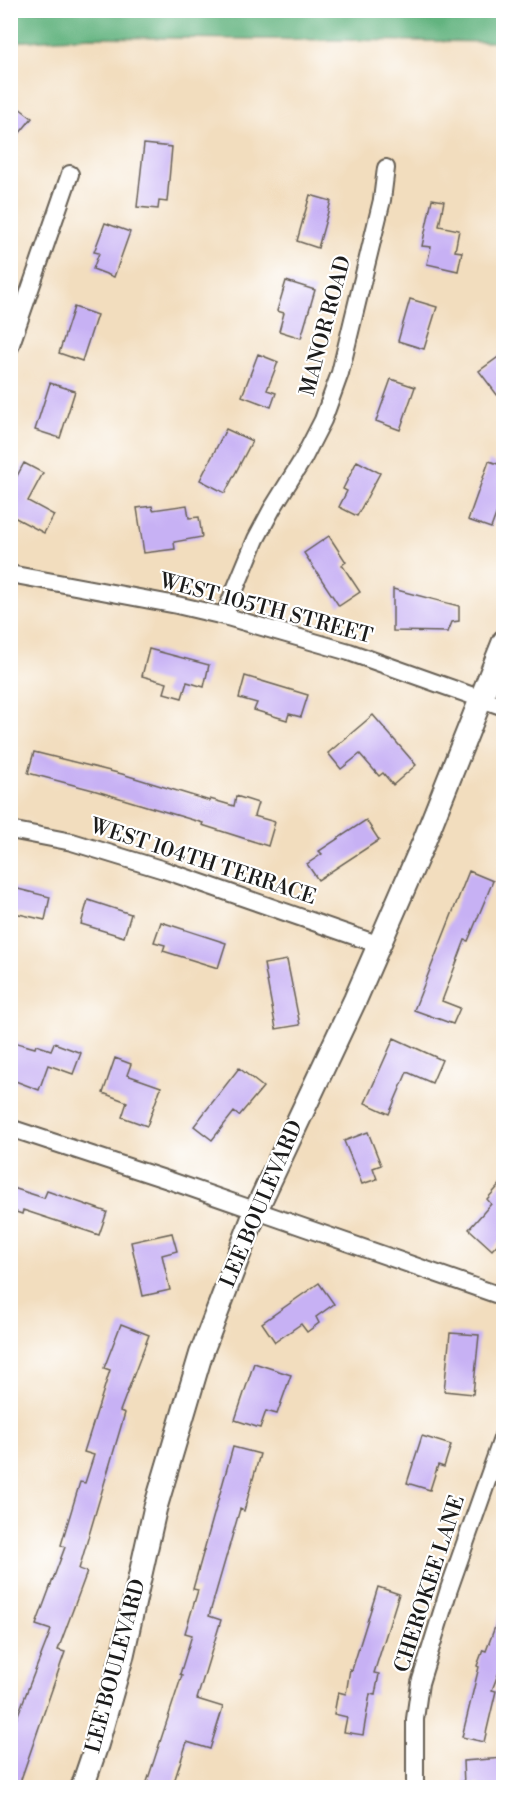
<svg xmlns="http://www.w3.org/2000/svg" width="514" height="1798" viewBox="0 0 514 1798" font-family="'Libre Bodoni',serif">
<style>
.forest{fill:#62b37f;stroke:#3f684e;stroke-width:1.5}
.building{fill:#c7b1f4}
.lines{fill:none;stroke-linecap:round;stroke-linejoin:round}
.street-casing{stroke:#676055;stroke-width:20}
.secondary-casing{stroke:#676055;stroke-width:26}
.street{stroke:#fff;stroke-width:16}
.secondary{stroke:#fff;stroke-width:22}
.labels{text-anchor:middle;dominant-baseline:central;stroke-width:4.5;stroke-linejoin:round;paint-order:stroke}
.street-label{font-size:21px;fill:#1c1c1c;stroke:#fff}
</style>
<rect width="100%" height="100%" fill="#fff"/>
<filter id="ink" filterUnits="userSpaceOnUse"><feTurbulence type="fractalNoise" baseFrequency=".0167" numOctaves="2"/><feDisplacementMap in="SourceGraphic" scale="12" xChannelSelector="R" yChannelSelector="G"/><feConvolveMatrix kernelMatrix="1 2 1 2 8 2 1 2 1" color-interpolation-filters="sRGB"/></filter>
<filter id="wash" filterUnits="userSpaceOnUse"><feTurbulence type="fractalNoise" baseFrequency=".008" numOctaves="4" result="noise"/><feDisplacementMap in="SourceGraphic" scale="24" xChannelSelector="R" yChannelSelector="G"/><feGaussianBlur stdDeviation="1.35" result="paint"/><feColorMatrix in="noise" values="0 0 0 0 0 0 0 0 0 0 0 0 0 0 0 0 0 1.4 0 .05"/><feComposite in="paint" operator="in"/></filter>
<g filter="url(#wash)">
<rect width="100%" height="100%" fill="#f2ddbe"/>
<path class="forest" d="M11 10 503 11V42L90 37 11 42Z"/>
<g id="blocks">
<path class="building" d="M10 101 32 118 10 145Z
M144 144 172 147 167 202 159 201 158 209 137 207Z
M310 195 331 201 318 248 297 241Z
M432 199 444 201 439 226 459 230 455 251 462 252 458 271 427 264 431 247 422 246Z
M105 223 130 232 114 277 93 269 99 253 94 252Z
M286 281 315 290 301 338 279 331 284 313 277 311Z
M410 299 437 307 424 349 398 341Z
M74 307 97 315 82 361 59 353Z
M504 353V404L479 371Z
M258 354 278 362 267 390 276 393 271 407 242 396Z
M391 379 415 387 400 430 376 421Z
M50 383 75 391 60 438 35 430Z
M226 429 252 441 225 493 200 480Z
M357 461 380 473 357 516 339 507 347 491 343 489Z
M489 461 504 466V493L491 528 468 520Z
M24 463 43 473 28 501 54 515 44 533 10 515V489Z
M187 505 189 518 199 517 202 537 174 542 175 549 144 553 137 508 152 506 153 510Z
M329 536 346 562 342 565 360 592 339 606 304 553Z
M393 589 459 606V621L452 622 448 632 393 631Z
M149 649 209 665 204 687 187 682 182 698 164 693 167 683 142 676Z
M245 676 308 695 301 717 289 714 287 720 254 710 257 703 239 698Z
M373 715 416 765 393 785 383 773 379 776 360 754 341 769 328 753Z
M34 752 122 774 210 801V799L234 806 236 796 258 803 254 816 275 822 268 846 202 825 203 823 93 790 28 773Z
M366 820 379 840 318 880 307 864 322 854 319 851Z
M469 871 493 881 468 941 465 940 442 1001 460 1008 453 1024 414 1010Z
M10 887 50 897 45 920 10 912Z
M88 900 131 914 124 937 81 924Z
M161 922 226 943 218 968 163 951 165 945 154 942Z
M287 960 300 1025 276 1029 264 964Z
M394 1038 442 1060 432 1083 407 1072 389 1114 365 1103Z
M10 1041 35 1048 36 1045 51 1050 54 1043 81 1053 73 1074 48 1065 39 1090 10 1079Z
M115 1058 131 1064 127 1075 161 1087 147 1126 122 1117 127 1102 103 1093Z
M239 1068 263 1087 239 1116 234 1112 212 1140 194 1126Z
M368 1132 381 1165 373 1168 377 1179 362 1184 344 1141Z
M504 1180V1237L492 1250 469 1229 491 1204 487 1199Z
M10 1187 44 1198 47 1191 107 1212 99 1235 23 1210 22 1214 10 1210Z
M172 1233 177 1251 162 1255 170 1290 143 1296 131 1242Z
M319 1283 334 1304 316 1317 319 1323 307 1332 301 1324 275 1342 262 1323Z
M121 1324 149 1335 120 1411 125 1413 79 1569 87 1572 58 1650 65 1652 18 1788H10V1735L51 1630 36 1625 65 1547 61 1545 80 1482 85 1483 94 1455 84 1452 110 1370 104 1368Z
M450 1333 479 1335 473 1394 444 1391Z
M254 1363 291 1375 277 1414 266 1411 260 1428 235 1420Z
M422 1436 451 1445 444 1467 438 1465 430 1490 407 1483Z
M233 1447 260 1454 244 1511 240 1509 209 1616 221 1620 197 1699 223 1707 210 1749 187 1742 172 1788H145L182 1675 180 1674 192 1635 185 1633 198 1590 193 1589Z
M378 1587 399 1594 374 1673 379 1674 375 1695 370 1694 363 1735 344 1732 347 1717 334 1714 338 1692 346 1694 350 1669 352 1670Z
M502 1608H504V1659L492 1690 496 1691 484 1742 462 1737 479 1667 477 1666 483 1650 486 1651Z
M504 1758V1788H479L478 1784 464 1785 463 1761Z"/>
</g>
</g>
<g filter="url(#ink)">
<use href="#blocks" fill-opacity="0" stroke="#676055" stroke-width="1.5"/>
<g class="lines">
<defs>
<path id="street" d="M10 347 70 174
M10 574 177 605 224 616 349 652 504 707
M224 616 256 539 272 509 303 459 323 420 340 373 382 200 386 168
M10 830 72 842 164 870 380 945
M10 1128 171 1181 504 1297
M415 1788V1719L420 1683 449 1589 504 1433"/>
<path id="secondary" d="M82 1788 97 1744 122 1657 155 1509 201 1354 256 1210 355 1000 423 844 504 641"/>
</defs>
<use href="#street" class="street-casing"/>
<use href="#secondary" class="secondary-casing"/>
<use href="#street" class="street"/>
<use href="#secondary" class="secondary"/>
</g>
</g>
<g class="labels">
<g class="street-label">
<text transform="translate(326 326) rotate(-75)">MANOR ROAD</text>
<text transform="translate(266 609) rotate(15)">WEST 105TH STREET</text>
<text transform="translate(203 862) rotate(18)">WEST 104TH TERRACE</text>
<text transform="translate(262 1204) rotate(-67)">LEE BOULEVARD</text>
<text transform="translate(430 1584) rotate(-72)">CHEROKEE LANE</text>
<text transform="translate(116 1666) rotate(-75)">LEE BOULEVARD</text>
</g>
</g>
<rect width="514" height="1798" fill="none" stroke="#fff" stroke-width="36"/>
</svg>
